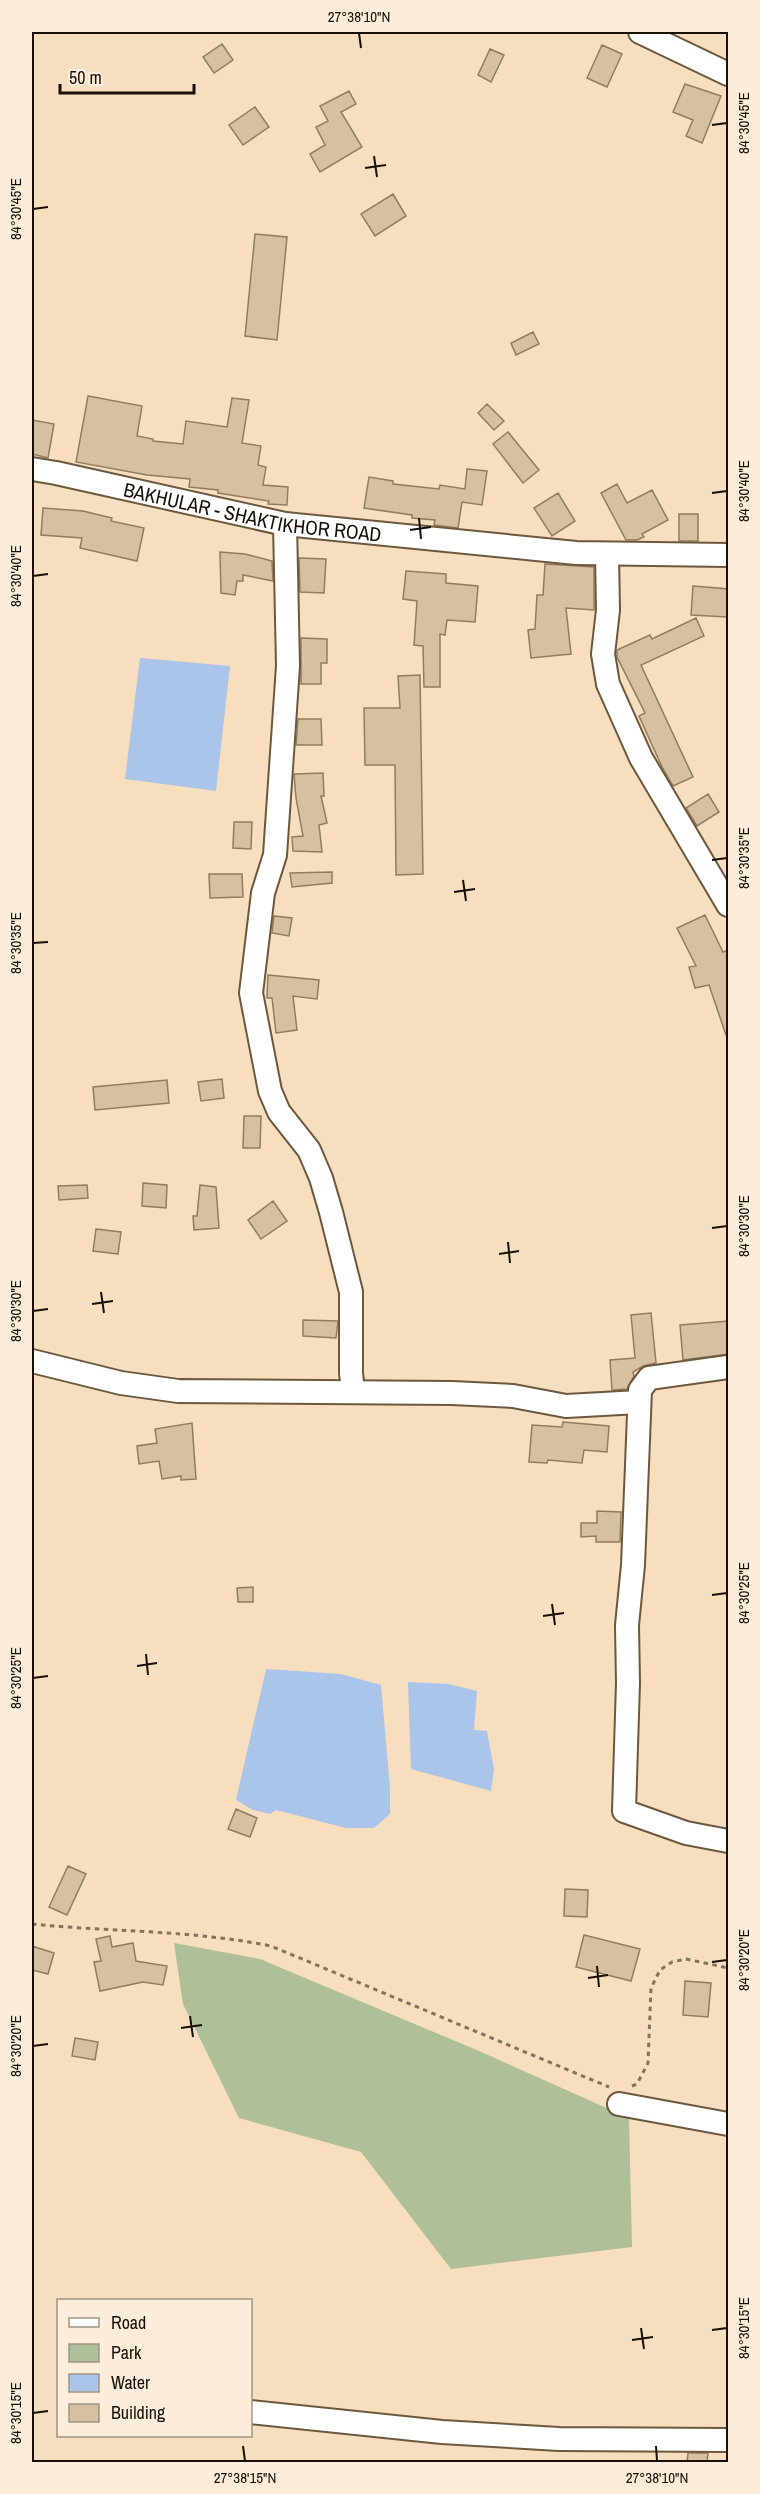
<svg xmlns="http://www.w3.org/2000/svg" width="760" height="2494" viewBox="0 0 760 2494" font-family="'Archivo Narrow',sans-serif">
<style>
.green{fill:#afbf9a}
.water{fill:#aac4ea}
.building{fill:#d7c0a2;stroke:#927c5f;stroke-width:1.5}
.lines{fill:none;stroke-linecap:round;stroke-linejoin:round}
.minor-casing{stroke:#6d583d;stroke-width:26}
.path{stroke:#82735e;stroke-width:3;stroke-dasharray:4.5 4.5;stroke-linecap:butt}
.minor{stroke:#fff;stroke-width:22}
.ticks{fill:none;stroke:#181005;stroke-width:2}
.labels{text-anchor:middle;dominant-baseline:central;stroke-width:6;stroke-linejoin:round;paint-order:stroke}
.street-label{font-size:20px;fill:#181005;stroke:#fbedda}
.neatline{fill:none;stroke:#181005;stroke-width:2}
.ticks-label{font-size:15px;text-anchor:middle;fill:#181005}
</style>
<rect width="100%" height="100%" fill="#f6debf"/>
<path class="green" d="M174 1943 260 1959 479 2051 629 2118 632 2247 451 2269 361 2152 239 2118 183 2004Z"/>
<path class="water" d="M140 658 230 666 216 791 125 779Z
M266 1669 341 1674 381 1685 390 1788V1814L374 1828H346L276 1810 270 1814 253 1810 236 1800Z
M408 1682 448 1684 477 1691 474 1730 487 1731 494 1769 491 1791 411 1769Z"/>
<path class="building" d="M222 44 233 60 214 73 203 57Z
M602 45 622 54 607 87 587 78Z
M490 49 504 55 491 82 478 75Z
M685 84 721 96 702 143 686 136 693 120 673 112Z
M349 91 356 104 341 112 362 147 320 172 310 154 325 145 316 127 328 121 320 106Z
M255 107 269 127 243 145 229 125Z
M393 194 406 216 375 236 361 214Z
M255 234 287 237 277 340 245 336Z
M533 332 539 344 516 355 511 343Z
M88 396 142 406 137 436 153 439V441L183 444 186 421 227 427 232 398 249 400 242 443 261 446 258 465 266 467 263 485 288 487 287 505 268 504 269 501 218 493V490L189 487 190 479 147 475 76 462Z
M487 404 504 421 494 430 478 413Z
M32 420 54 424 48 458 32 454Z
M508 432 539 470 523 483 493 444Z
M467 469 487 471 482 505 462 502 458 528 434 525 435 520 412 518V515L364 508 369 477 393 481V484L439 489 440 485 465 489Z
M617 484 627 503 652 490 668 520 642 534 644 537 637 540H626L601 493Z
M558 493 575 521 552 536 534 508Z
M43 508 83 511 112 518 111 521 144 528 137 561 80 548 82 538 41 535Z
M679 514H698V541H679Z
M220 552 245 554 272 561 273 581 243 575V581H237L235 595 221 593Z
M299 558 326 559 324 593 300 592Z
M545 564 594 567V610L566 608 571 654 531 658 528 630 535 629 537 595H543Z
M406 571 446 574V583L478 586 475 622 447 620 445 635 440 634V687H424L423 646 414 645 417 601 403 599Z
M693 586 729 589 727 617 691 615Z
M696 618 704 636 641 665 693 777 673 786 662 767 639 716 645 713 617 657V650L650 635 652 639Z
M301 638 327 639V663H321V684H301Z
M420 675 423 874 396 875 395 765H365L364 708H400L398 676Z
M298 719H321L322 745H296Z
M323 773 324 796H321L327 823 319 825 322 852 293 851 292 837 303 836 296 798 294 774Z
M708 794 719 812 697 826 686 808Z
M234 822H252L251 849 233 848Z
M332 872V883L292 887 290 873Z
M209 874H242L243 897 210 898Z
M705 915 723 952 729 950V1035H726L709 985 695 988 689 967 696 966 677 928Z
M274 916 292 918 289 936 272 933Z
M268 975 319 980 317 999 293 996 297 1030 276 1033 272 998H267Z
M222 1079 224 1098 201 1101 198 1082Z
M167 1080 169 1103 95 1110 93 1087Z
M244 1116H261L260 1148H243Z
M143 1183 167 1185 166 1208 142 1206Z
M87 1185 88 1198 59 1200 58 1186Z
M200 1185 216 1187 219 1228 194 1230 193 1216H197Z
M273 1201 287 1221 261 1239 248 1220Z
M96 1229 121 1232 118 1254 93 1251Z
M651 1313 656 1363 643 1366 633 1372 634 1376 627 1389 612 1390 610 1360 635 1358 631 1315Z
M303 1320 338 1321 336 1338 303 1336Z
M729 1321V1354L683 1360 680 1325Z
M563 1422 609 1426 607 1452 584 1450 582 1463 548 1460 547 1463 529 1462 532 1425 562 1427Z
M192 1423 196 1479 181 1480V1476L162 1479 159 1461 139 1464 137 1446 157 1443 155 1429Z
M597 1511 621 1512 620 1542H596V1536L581 1537V1523H597Z
M253 1587V1602H238L237 1588Z
M236 1809 257 1818 250 1837 228 1829Z
M68 1866 86 1874 67 1915 49 1907Z
M565 1889 588 1890 587 1917 564 1916Z
M584 1935 640 1949 631 1981 576 1967Z
M110 1936 112 1947 133 1943 136 1961 167 1966 163 1985 143 1982 100 1991 94 1962 101 1961 96 1939Z
M32 1946 54 1953 48 1974 32 1970Z
M685 1981 711 1983 708 2017 683 2015Z
M75 2038 98 2042 95 2060 72 2056Z
M688 2453H708L707 2463H687Z"/>
<g class="lines">
<defs>
<g id="minor">
<path d="M640 32 728 74"/>
<path id="s1" d="M32 469 56 473 285 524 576 553 728 555"/>
<path d="M285 524 288 666 275 855 263 893 251 993 270 1091 279 1112 309 1150 321 1178 331 1212 351 1292V1373L353 1391"/>
<path d="M607 554 608 610 603 654 608 684 641 758 728 905"/>
<path d="M32 1361 121 1383 178 1391 452 1393 513 1396 566 1406 639 1402"/>
<path d="M728 1367 649 1378 640 1390 633 1565 627 1625 628 1683 624 1811 686 1833 728 1841"/>
<path d="M619 2104 728 2124"/>
<path d="M250 2412 442 2432 559 2439 728 2440"/>
</g>
</defs>
<use href="#minor" class="minor-casing"/>
<path class="path" d="M32 1924C111 1932 193 1930 271 1946L609 2087
M632 2086 637 2084 648 2063 651 1988 660 1970 672 1962 686 1959 728 1968"/>
<use href="#minor" class="minor"/>
</g>
<path class="ticks" d="M359 33 361 48M712 125 727 123M374 156 377 177M365 168 386 165M33 209 48 207M712 493 727 491M419 518 421 539M410 530 431 527M33 576 48 574M712 860 727 858M463 880 466 901M454 892 475 889M33 943 48 942M712 1228 727 1226M508 1242 510 1263M499 1254 519 1251M101 1292 104 1313M92 1304 113 1301M33 1311 48 1309M712 1595 727 1593M552 1604 555 1625M543 1616 564 1613M146 1654 148 1675M137 1666 157 1663M33 1678 48 1676M712 1962 727 1960M597 1966 599 1987M588 1978 608 1975M190 2016 193 2037M181 2028 202 2025M33 2046 48 2044M641 2328 644 2349M712 2330 727 2328M632 2340 653 2337M33 2413 48 2411M243 2446 245 2461M656 2446 657 2461"/>
<g class="labels">
<g class="street-label">
<text stroke="none"><textPath href="#s1" startOffset="225">BAKHULAR - SHAKTIKHOR ROAD</textPath></text>
</g>
</g>
<rect width="760" height="2494" fill="none" stroke="#fbedda" stroke-width="66"/>
<rect x="57" y="2299" width="195" height="138" fill="#fbedda" stroke="#a09585" stroke-width="1.5"/>
<rect x="69" y="2318" width="30" height="9" fill="#ffffff" stroke="#a09585" stroke-width="1.5"/>
<text x="111" y="2329" font-size="18" fill="#181005">Road</text>
<rect x="69" y="2344" width="30" height="18" fill="#afbf9a" stroke="#a09585" stroke-width="1.5"/>
<text x="111" y="2359" font-size="18" fill="#181005">Park</text>
<rect x="69" y="2374" width="30" height="18" fill="#aac4ea" stroke="#a09585" stroke-width="1.5"/>
<text x="111" y="2389" font-size="18" fill="#181005">Water</text>
<rect x="69" y="2404" width="30" height="18" fill="#d7c0a2" stroke="#a09585" stroke-width="1.5"/>
<text x="111" y="2419" font-size="18" fill="#181005">Building</text>
<path d="M60 84v9h134v-9" fill="none" stroke="#181005" stroke-width="3"/>
<text x="69" y="84" font-size="18" fill="#181005" stroke="#fbedda" stroke-width="4.5" paint-order="stroke">50 m</text>
<rect x="33" y="33" width="694" height="2428" class="neatline"/>
<g class="ticks-label">
<text x="359" y="22">27°38'10"N</text>
<text transform="translate(744 123) rotate(-90)" y="5">84°30'45"E</text>
<text transform="translate(16 209) rotate(-90)" y="5">84°30'45"E</text>
<text transform="translate(744 491) rotate(-90)" y="5">84°30'40"E</text>
<text transform="translate(16 576) rotate(-90)" y="5">84°30'40"E</text>
<text transform="translate(744 858) rotate(-90)" y="5">84°30'35"E</text>
<text transform="translate(16 943) rotate(-90)" y="5">84°30'35"E</text>
<text transform="translate(744 1226) rotate(-90)" y="5">84°30'30"E</text>
<text transform="translate(16 1311) rotate(-90)" y="5">84°30'30"E</text>
<text transform="translate(744 1593) rotate(-90)" y="5">84°30'25"E</text>
<text transform="translate(16 1678) rotate(-90)" y="5">84°30'25"E</text>
<text transform="translate(744 1960) rotate(-90)" y="5">84°30'20"E</text>
<text transform="translate(16 2046) rotate(-90)" y="5">84°30'20"E</text>
<text transform="translate(744 2328) rotate(-90)" y="5">84°30'15"E</text>
<text transform="translate(16 2413) rotate(-90)" y="5">84°30'15"E</text>
<text x="245" y="2483">27°38'15"N</text>
<text x="657" y="2483">27°38'10"N</text>
</g>
</svg>
